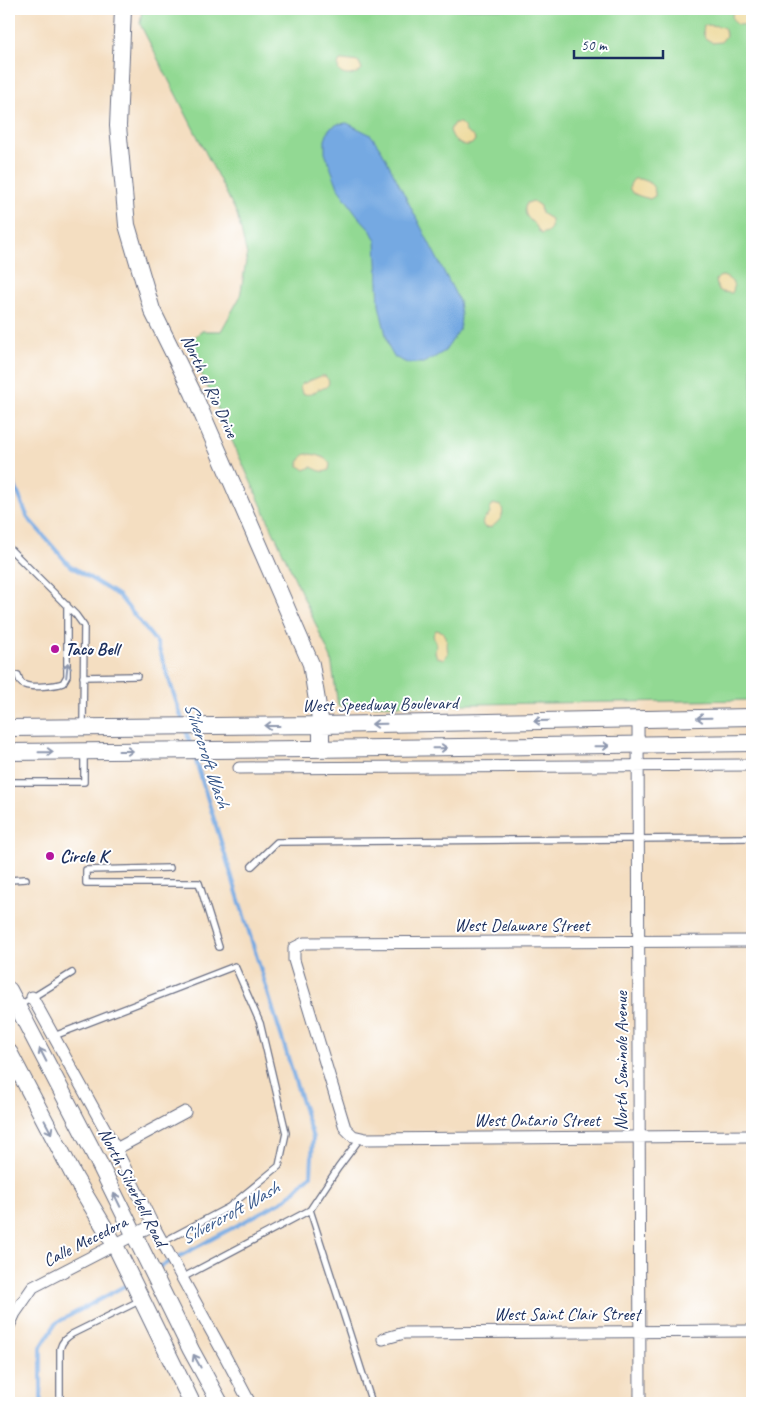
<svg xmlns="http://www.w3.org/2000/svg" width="761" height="1412" viewBox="0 0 761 1412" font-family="Caveat,sans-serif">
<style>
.green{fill:#92d993;stroke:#568478}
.sand{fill:#eeda9e;stroke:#84847e}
.water{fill:#75a9e2;stroke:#486ca0}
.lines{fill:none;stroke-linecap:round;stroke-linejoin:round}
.stream{stroke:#75a9e2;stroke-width:4}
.lane-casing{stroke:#676c81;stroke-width:8}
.street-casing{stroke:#676c81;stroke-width:13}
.secondary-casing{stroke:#676c81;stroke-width:18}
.lane{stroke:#fff;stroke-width:5.5}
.street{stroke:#fff;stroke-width:11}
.secondary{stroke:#fff;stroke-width:16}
.oneway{stroke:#8d97ae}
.poi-dot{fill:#b5179e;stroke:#fff;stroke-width:2}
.labels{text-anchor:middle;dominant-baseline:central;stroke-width:4;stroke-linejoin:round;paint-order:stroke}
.street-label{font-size:18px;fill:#1b2f5e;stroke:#fff}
.poi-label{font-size:18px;font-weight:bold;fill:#1b2f5e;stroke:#fff;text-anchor:start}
.water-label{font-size:19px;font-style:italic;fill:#3a5a8c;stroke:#fff}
</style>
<rect width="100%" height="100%" fill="#fff"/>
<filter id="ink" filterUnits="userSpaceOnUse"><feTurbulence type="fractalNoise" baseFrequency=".02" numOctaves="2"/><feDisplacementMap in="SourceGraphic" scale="10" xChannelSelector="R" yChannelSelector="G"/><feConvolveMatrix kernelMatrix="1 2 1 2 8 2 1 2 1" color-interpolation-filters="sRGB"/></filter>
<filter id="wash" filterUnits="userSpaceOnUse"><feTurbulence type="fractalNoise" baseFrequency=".0096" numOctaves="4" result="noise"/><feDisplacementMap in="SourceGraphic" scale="20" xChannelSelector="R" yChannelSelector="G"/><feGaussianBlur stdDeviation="1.12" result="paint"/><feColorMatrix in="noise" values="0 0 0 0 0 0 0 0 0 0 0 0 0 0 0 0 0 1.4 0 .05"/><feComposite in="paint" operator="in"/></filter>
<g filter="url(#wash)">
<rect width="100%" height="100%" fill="#f4dec1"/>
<path class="green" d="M142 9H752V700L338 706 331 658 188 344 201 331H221L240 297 247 255 237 214 140 24Z"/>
<path class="sand" d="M732 16a9 9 0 1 1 18 0a9 9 0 1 1-18 0Z
M708 25C714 26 721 25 725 29L726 36 721 42 713 43 705 38 703 32 704 26Z
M343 60 359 62 362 69C354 78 334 78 339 62Z
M454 123H460L464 127 466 132 474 137 475 140 472 144C461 148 453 141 450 130Z
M634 179C645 178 656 184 655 196L650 199C640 196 621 193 634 179Z
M533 201 540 206 541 213 551 219V228L547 232 541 234C539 232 538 229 536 226 530 219 524 217 525 207L527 203Z
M722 276C730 278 737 284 732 293L722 292 718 289 716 280 719 277Z
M321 376H325C333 383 327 389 318 389 314 394 308 396 302 393L300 387 302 384Z
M306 454C315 454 325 456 330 464L329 470C322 474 317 469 311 467L305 470 299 466C299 460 301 457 306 454Z
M493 504 501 506C506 515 499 521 492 527L485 528C479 521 485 518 490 514V507Z
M436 630 441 631 446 636 448 654 444 659 437 657 435 652 436 645 433 635Z"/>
<path class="water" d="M347 123 371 135 382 151 459 301 461 316 460 329 445 351 435 357 423 363H407L394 357 389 348 379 305 376 241 370 229 358 216 339 190 325 153V140L329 129 338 124Z"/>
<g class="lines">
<path class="stream" d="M9 9 10 436 12 478 28 518 69 565 119 596 157 643 183 722
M186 731 191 746
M156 1269 286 1199 311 1175 313 1138 194 755
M41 1403V1347L56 1323 130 1283"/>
</g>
</g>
<g filter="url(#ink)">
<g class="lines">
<defs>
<path id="lane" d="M9 548 76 615 84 626 83 725
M18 675C19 679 20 684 25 685 32 688 55 686 63 683L67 676V605
M83 677 137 676
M9 782H84V754
M252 866 277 842 752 838
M170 868 86 870V883H199L219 947
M9 880 26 879
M9 1012 72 973
M54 1036 235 966 260 1023 286 1133 279 1166 229 1207 163 1242
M310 1210 372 1403
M182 1278 310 1210 338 1168 361 1137
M60 1403V1349C62 1341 66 1338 72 1334L139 1301"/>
<path id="street" d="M638 720 640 1403
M239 768 752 765
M752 941 304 943 294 948V960L345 1128 353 1136 366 1139 752 1136
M32 997 116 1149 153 1225 225 1356 250 1403
M116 1149 185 1112
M9 1326 15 1313 33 1287 153 1225
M383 1339 404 1333 752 1331"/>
<path id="secondary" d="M123 9 118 126 127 225 152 310 193 393 311 664 321 725V749
M9 728 321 725 752 717
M9 752 308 749 752 743
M9 990 99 1163 191 1350 220 1403
M9 1052 75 1178 115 1245 192 1403"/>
</defs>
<use href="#lane" class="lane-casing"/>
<use href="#street" class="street-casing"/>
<use href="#secondary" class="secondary-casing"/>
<use href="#lane" class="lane"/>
<use href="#street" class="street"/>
<use href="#secondary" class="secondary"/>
</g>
<defs><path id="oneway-shaft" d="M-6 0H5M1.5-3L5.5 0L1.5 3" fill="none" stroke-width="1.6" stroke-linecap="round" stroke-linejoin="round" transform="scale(1.25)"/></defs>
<g class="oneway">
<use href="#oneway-shaft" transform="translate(67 670) rotate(-84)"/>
<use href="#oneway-shaft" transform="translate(704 718) rotate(179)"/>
<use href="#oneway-shaft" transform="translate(541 721) rotate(179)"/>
<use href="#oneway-shaft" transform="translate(379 724) rotate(179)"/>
<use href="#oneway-shaft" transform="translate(272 726) rotate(180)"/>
<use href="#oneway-shaft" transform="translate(602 746) rotate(-1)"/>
<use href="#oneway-shaft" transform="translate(440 748) rotate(-1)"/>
<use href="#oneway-shaft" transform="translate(126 751)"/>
<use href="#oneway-shaft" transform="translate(46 752) rotate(-1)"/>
<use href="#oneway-shaft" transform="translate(43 1055) rotate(-117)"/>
<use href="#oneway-shaft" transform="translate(48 1127) rotate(62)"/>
<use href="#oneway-shaft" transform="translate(117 1200) rotate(-116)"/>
<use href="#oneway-shaft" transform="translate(197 1361) rotate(-119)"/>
</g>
</g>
<g class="poi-dot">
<circle cx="55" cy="649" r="5"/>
<circle cx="50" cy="856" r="5"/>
</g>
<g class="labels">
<g class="street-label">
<text transform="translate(210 386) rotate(65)">North el Rio Drive</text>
<text transform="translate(380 704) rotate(-1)">West Speedway Boulevard</text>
<text x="522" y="925">West Delaware Street</text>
<text transform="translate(621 1061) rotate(-90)">North Seminole Avenue</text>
<text x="537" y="1120">West Ontario Street</text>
<text transform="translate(133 1187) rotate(63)">North Silverbell Road</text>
<text transform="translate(85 1241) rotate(-27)">Calle Mecedora</text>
<text x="567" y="1314">West Saint Clair Street</text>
</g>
<g class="poi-label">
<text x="65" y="649">Taco Bell</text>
<text x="60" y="856">Circle K</text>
</g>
<g class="water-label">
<text transform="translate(207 755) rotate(72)">Silvercroft Wash</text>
<text transform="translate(230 1213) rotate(-29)">Silvercroft Wash</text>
</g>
</g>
<rect width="761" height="1412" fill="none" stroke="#fff" stroke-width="30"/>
<path d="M574 50v8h89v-8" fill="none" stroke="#1b2f5e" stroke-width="2.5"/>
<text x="581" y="50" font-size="15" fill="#1b2f5e" stroke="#ffffff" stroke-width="4" paint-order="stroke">50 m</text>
</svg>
